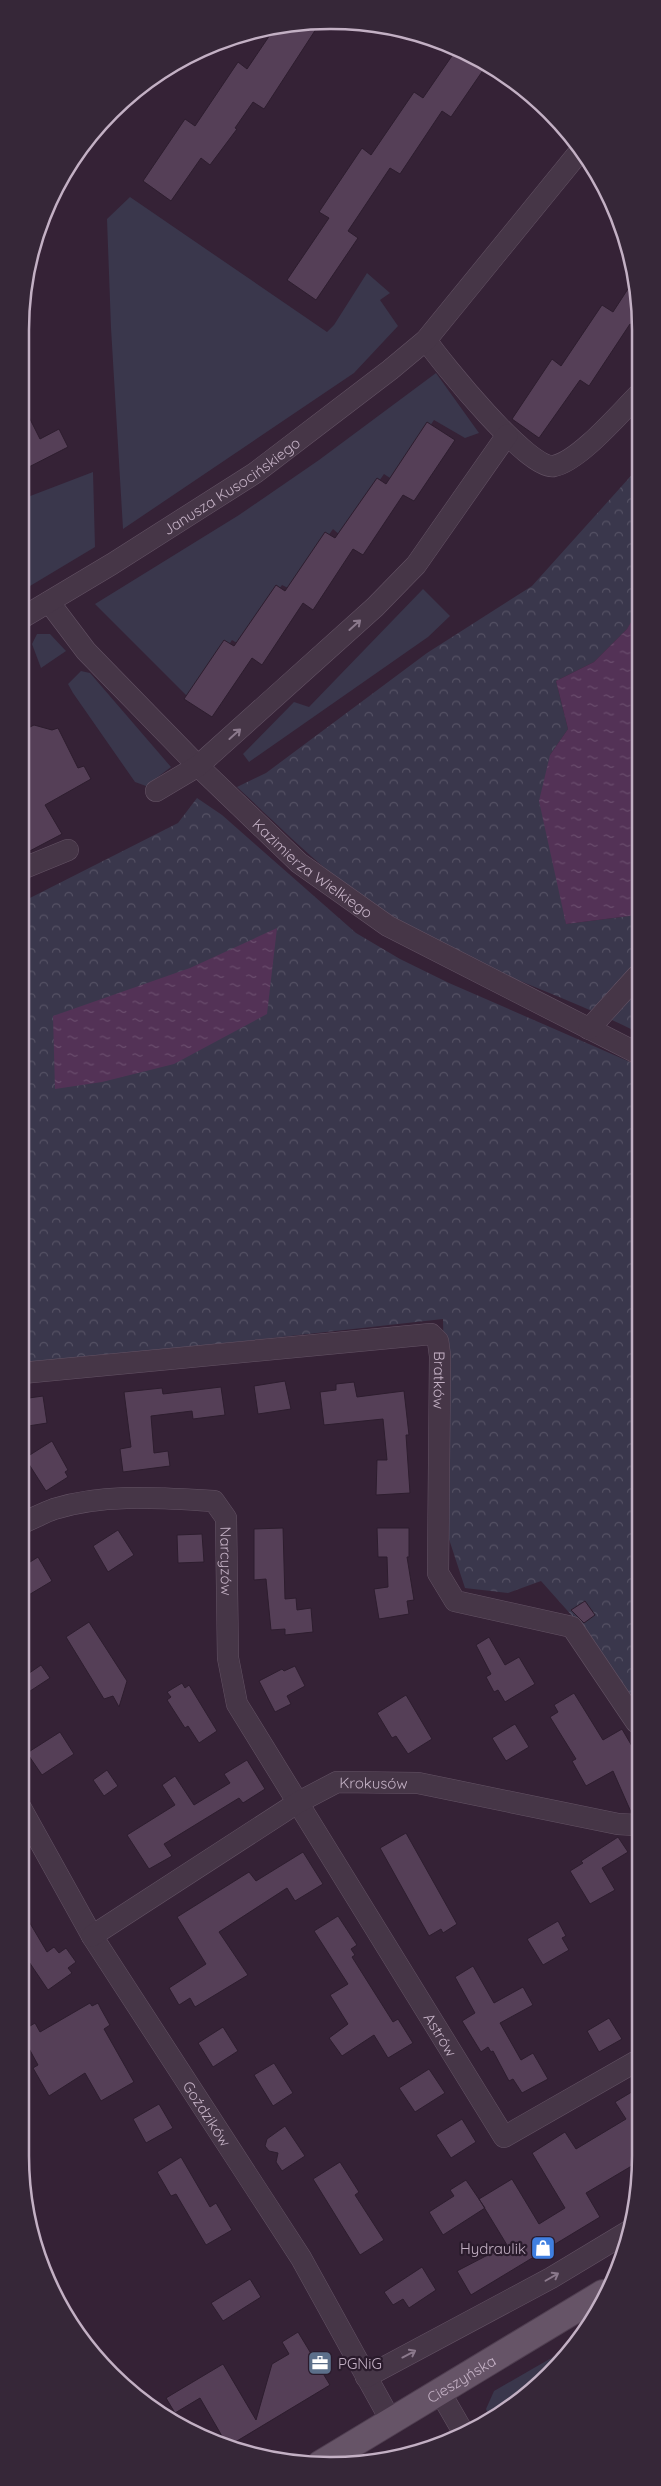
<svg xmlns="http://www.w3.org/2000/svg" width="661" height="2486" viewBox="0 0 661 2486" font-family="Quicksand,sans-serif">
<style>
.green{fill:#3a374c}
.forest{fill:url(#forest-crowns)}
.water{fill:url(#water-ripples)}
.building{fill:#553f57;stroke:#2d1d2e}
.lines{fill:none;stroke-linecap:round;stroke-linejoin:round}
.minor-casing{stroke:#645365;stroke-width:22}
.major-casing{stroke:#503f51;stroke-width:28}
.minor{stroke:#463647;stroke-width:21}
.major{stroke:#665467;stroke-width:26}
.oneway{stroke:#8b798c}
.labels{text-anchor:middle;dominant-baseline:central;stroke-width:4.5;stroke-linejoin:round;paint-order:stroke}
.street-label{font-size:15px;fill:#c3b0c4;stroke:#2a1b2c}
.poi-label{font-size:15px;fill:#c3b0c4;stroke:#2a1b2c;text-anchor:end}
.rim{fill:none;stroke:#c3b0c4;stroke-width:2.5}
</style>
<defs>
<pattern id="forest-crowns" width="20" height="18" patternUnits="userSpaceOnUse" patternTransform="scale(1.25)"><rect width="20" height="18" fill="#3a374c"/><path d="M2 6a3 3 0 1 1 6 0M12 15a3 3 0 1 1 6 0" fill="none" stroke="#555164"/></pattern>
<pattern id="water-ripples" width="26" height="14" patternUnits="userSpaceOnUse" patternTransform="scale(1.25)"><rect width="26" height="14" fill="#533256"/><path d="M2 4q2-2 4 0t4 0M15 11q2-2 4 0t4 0" fill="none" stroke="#6a4d6d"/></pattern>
</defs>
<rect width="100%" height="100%" fill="#352236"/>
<path class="green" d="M130 197 327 332 334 325 367 273 390 293 380 300 398 326 354 373 123 529 111 328 107 219Z
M436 373 479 433 465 438 434 420 393 480 384 474 341 536 333 529 290 589 282 585 240 645 232 640 192 701 95 604 239 515 319 460Z
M93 472 95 547 25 589V498Z
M423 589 450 616 428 637 249 762 243 754 294 702 309 707Z
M37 634H50L66 651 41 668 32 644Z
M81 671 90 673 171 767 146 786 135 782 73 693 68 684Z
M572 2346 519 2402 489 2417 486 2409 494 2391Z"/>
<path class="forest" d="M638 468V612L627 629 594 662 556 681 568 729 550 755 566 924 637 915V1032C565 996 487 972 416 933 348 896 293 839 237 787L266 773 427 653 532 586Z
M197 798 222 815 356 933 400 959 449 983 637 1065 636 1714 582 1627 541 1581 508 1593 465 1588 448 1536 443 1319 22 1366 24 901 178 823Z"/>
<path class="water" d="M638 610 637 915 566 924 539 801 550 755 568 729 556 681 594 662 627 629Z
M277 928 267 1014 174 1064 102 1082 55 1089 53 1016 190 968Z"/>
<path class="building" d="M276 26H318L264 109 253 102 235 128 237 129 210 165 201 158 171 201 143 181 185 119 195 126 238 62 247 69Z
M456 50 488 63 451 117 442 111 400 174 390 168 348 231 358 238 316 300 287 280 329 218 319 212 362 148 371 155 414 92 423 98Z
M635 278 638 290V329L630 324 589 386 580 380 539 438 512 419 552 359 561 366 602 305 613 312Z
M25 409 40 439 59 429 68 447 25 469Z
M427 422 455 440 414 501 403 495 363 555 353 549 313 610 303 603 262 665 252 658 212 717 184 699 224 640 234 646 276 585 285 591 325 532 335 538 377 478 386 484Z
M34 725 52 730 58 728 78 768 84 766 91 779 45 805 62 834 24 854V730Z
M285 1381 291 1409 258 1414 254 1386Z
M354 1382 357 1397 404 1391 409 1435H406L410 1493 376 1495 377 1460H387L383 1419 324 1425 320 1392 336 1390V1384Z
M221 1387 225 1415 193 1419 192 1411 151 1416 154 1453 168 1451 170 1466 123 1472 120 1449 131 1447 124 1392 162 1388 163 1394Z
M43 1396 47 1423 22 1427V1399Z
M52 1441 68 1470 65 1472 68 1477 46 1491 25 1458Z
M283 1528 285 1599 296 1598 297 1610 311 1608 313 1632 285 1635V1629L271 1630 266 1579 254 1580V1529Z
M377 1528H409V1557H407L414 1600 407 1601 409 1614 379 1619 374 1589 388 1587 387 1557H378Z
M118 1530 134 1555 108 1572 93 1546Z
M202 1534 204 1562 178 1563 177 1535Z
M38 1557 52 1581 22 1599V1567Z
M585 1601 595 1615 584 1623 571 1610Z
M89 1622 127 1681 119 1707 113 1696 104 1699 66 1637Z
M489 1637 505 1665 519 1657 535 1684 505 1702 498 1690 494 1692 486 1677 491 1674 476 1645Z
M41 1665 50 1678 21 1697 22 1678Z
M295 1666 305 1686 287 1696 291 1704 275 1712 259 1681 282 1669 284 1671Z
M182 1683 185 1688 189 1685 217 1731 199 1743 188 1726 185 1728 167 1700 171 1697 167 1692Z
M574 1693 603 1740 622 1729 636 1753V1812H631L613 1771 586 1786 572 1761 576 1759 550 1717 558 1712 554 1705Z
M406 1695 432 1739 408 1754 396 1736 392 1738 377 1713Z
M515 1724 529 1747 506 1761 492 1738Z
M60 1732 74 1754 42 1775 27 1753Z
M247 1760 265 1789 243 1803 239 1798 164 1844 172 1856 149 1869 127 1835 175 1805 162 1785 175 1776 194 1805 230 1783 224 1774Z
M107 1770 118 1786 104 1796 93 1780Z
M406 1833 457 1924 443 1933 441 1929 429 1936 380 1848Z
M618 1837 628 1852 602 1868 615 1890 590 1904 570 1871 583 1863 581 1861Z
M303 1852 323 1884 295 1901 287 1888 219 1932 248 1975 195 2007 190 1998 179 2005 169 1988 206 1964 177 1917 249 1872 256 1881Z
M21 1908 47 1952 54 1947 59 1953 66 1948 76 1962 68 1968 72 1973 48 1990 21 1950Z
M338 1916 357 1945 351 1949 355 1955 352 1957 393 2022 398 2019 413 2043 388 2058 374 2035 342 2056 329 2038 348 2024 330 1995 348 1984 314 1931Z
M558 1921 566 1936 562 1938 569 1950 543 1965 527 1939Z
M473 1966 494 2003 523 1987 533 2005 500 2023 521 2060 533 2053 548 2079 522 2093 513 2079 509 2081 493 2051 491 2052 488 2047 481 2052 462 2021 475 2013 455 1977Z
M90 2003 92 2006 98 2003 101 2009 110 2025 104 2029 134 2082 101 2101 85 2073 49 2096 33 2068 38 2065 20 2032 35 2023 40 2032Z
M609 2018 622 2039 599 2052 587 2031Z
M223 2027 238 2051 213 2067 198 2043Z
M274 2063 293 2093 273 2106 254 2075Z
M429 2069 445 2093 415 2112 399 2088Z
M635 2090V2164L586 2193 600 2217 471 2295 457 2271 507 2245 479 2199 512 2179 539 2224 565 2208 532 2153 565 2132 576 2149 626 2119 615 2102Z
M159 2104 173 2128 146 2143 133 2119Z
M462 2119 476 2142 451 2158 436 2135Z
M285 2126 305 2156 282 2171 276 2162 278 2153 269 2151 265 2146 267 2139Z
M181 2157 210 2207 216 2203 232 2230 206 2245 176 2194 171 2196 157 2172Z
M340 2162 359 2192 355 2195 384 2240 360 2255 313 2179Z
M466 2180 485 2208 443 2235 429 2212 454 2196 450 2190Z
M422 2267 436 2290 409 2308 403 2299 393 2305 384 2292Z
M250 2279 261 2297 223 2321 211 2303Z
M298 2332 330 2385 232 2444 226 2443 200 2398 175 2413 166 2398 223 2364 256 2420 272 2364 289 2354 282 2342Z"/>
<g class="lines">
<defs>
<g id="minor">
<path d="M426 340C441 362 530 472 554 466 579 461 619 414 638 395"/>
<path id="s1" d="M49 602 86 651 198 766 299 863 388 926 637 1053"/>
<path id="s2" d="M25 616 112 564 255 473 390 370 426 340 580 151"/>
<path d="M156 791 198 766 375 607 416 565 507 435"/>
<path d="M24 868 68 850"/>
<path d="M589 1029 637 976"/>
<path id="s3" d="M22 1373 431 1334 438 1341 440 1356 438 1573 455 1601 572 1627 636 1722"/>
<path id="s4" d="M22 1523C32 1519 43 1513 54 1509 105 1493 161 1498 214 1501L226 1518 228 1658 237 1704 504 2137 635 2062"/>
<path id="s5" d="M21 1808 92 1936 301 2258 391 2421"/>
<path id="s6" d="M92 1936 297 1803 337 1782 418 1783 618 1824 636 1825"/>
<path d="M366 2377 551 2278 629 2231"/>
<path d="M440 2392 462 2430"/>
</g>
<g id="major">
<path id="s7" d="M320 2464 603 2293"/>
</g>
</defs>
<use href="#minor" class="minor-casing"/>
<use href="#major" class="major-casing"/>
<use href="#minor" class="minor"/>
<use href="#major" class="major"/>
</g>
<defs><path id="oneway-shaft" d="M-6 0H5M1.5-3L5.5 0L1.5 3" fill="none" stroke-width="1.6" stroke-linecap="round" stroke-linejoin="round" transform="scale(1.25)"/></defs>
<g class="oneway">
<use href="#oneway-shaft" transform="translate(355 625) rotate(-42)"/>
<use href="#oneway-shaft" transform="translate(235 734) rotate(-42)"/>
<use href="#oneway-shaft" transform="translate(552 2277) rotate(-30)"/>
<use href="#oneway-shaft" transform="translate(409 2354) rotate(-28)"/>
</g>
<defs>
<symbol id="shop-square" viewBox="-11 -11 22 22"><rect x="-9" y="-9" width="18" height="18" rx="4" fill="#3f7fe0" stroke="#2a1b2c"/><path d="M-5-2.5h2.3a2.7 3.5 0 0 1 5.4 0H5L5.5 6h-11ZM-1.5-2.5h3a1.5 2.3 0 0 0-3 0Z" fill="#fff"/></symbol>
<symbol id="office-square" viewBox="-11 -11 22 22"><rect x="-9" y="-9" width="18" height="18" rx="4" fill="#5c6f8a" stroke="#2a1b2c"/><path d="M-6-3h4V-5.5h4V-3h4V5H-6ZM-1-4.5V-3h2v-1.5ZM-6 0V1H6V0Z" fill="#fff"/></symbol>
</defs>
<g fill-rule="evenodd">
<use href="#shop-square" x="529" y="2234" width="28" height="28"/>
<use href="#office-square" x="306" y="2349" width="28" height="28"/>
</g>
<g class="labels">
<g class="street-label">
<text stroke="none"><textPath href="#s2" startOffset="244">Janusza Kusocińskiego</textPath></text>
<text stroke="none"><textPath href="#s1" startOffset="376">Kazimierza Wielkiego</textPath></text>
<text stroke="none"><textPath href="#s3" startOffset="460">Bratków</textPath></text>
<text stroke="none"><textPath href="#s4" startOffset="260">Narcyzów</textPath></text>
<text stroke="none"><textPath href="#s6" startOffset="326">Krokusów</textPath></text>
<text stroke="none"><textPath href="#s4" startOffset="792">Astrów</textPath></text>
<text stroke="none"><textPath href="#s5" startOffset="358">Goździków</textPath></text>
<text stroke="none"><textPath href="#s7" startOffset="165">Cieszyńska</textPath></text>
</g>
<g class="poi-label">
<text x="526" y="2248">Hydraulik</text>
<text x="338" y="2363" text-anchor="start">PGNiG</text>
</g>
</g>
<path d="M0 0H661V2486H0ZM330 29H331A301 301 0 0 1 632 330V2156A301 301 0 0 1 331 2457H330A301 301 0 0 1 29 2156V330A301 301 0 0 1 330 29Z" fill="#362738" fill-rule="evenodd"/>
<path class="rim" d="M330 29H331A301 301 0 0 1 632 330V2156A301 301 0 0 1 331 2457H330A301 301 0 0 1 29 2156V330A301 301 0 0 1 330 29Z"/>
</svg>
